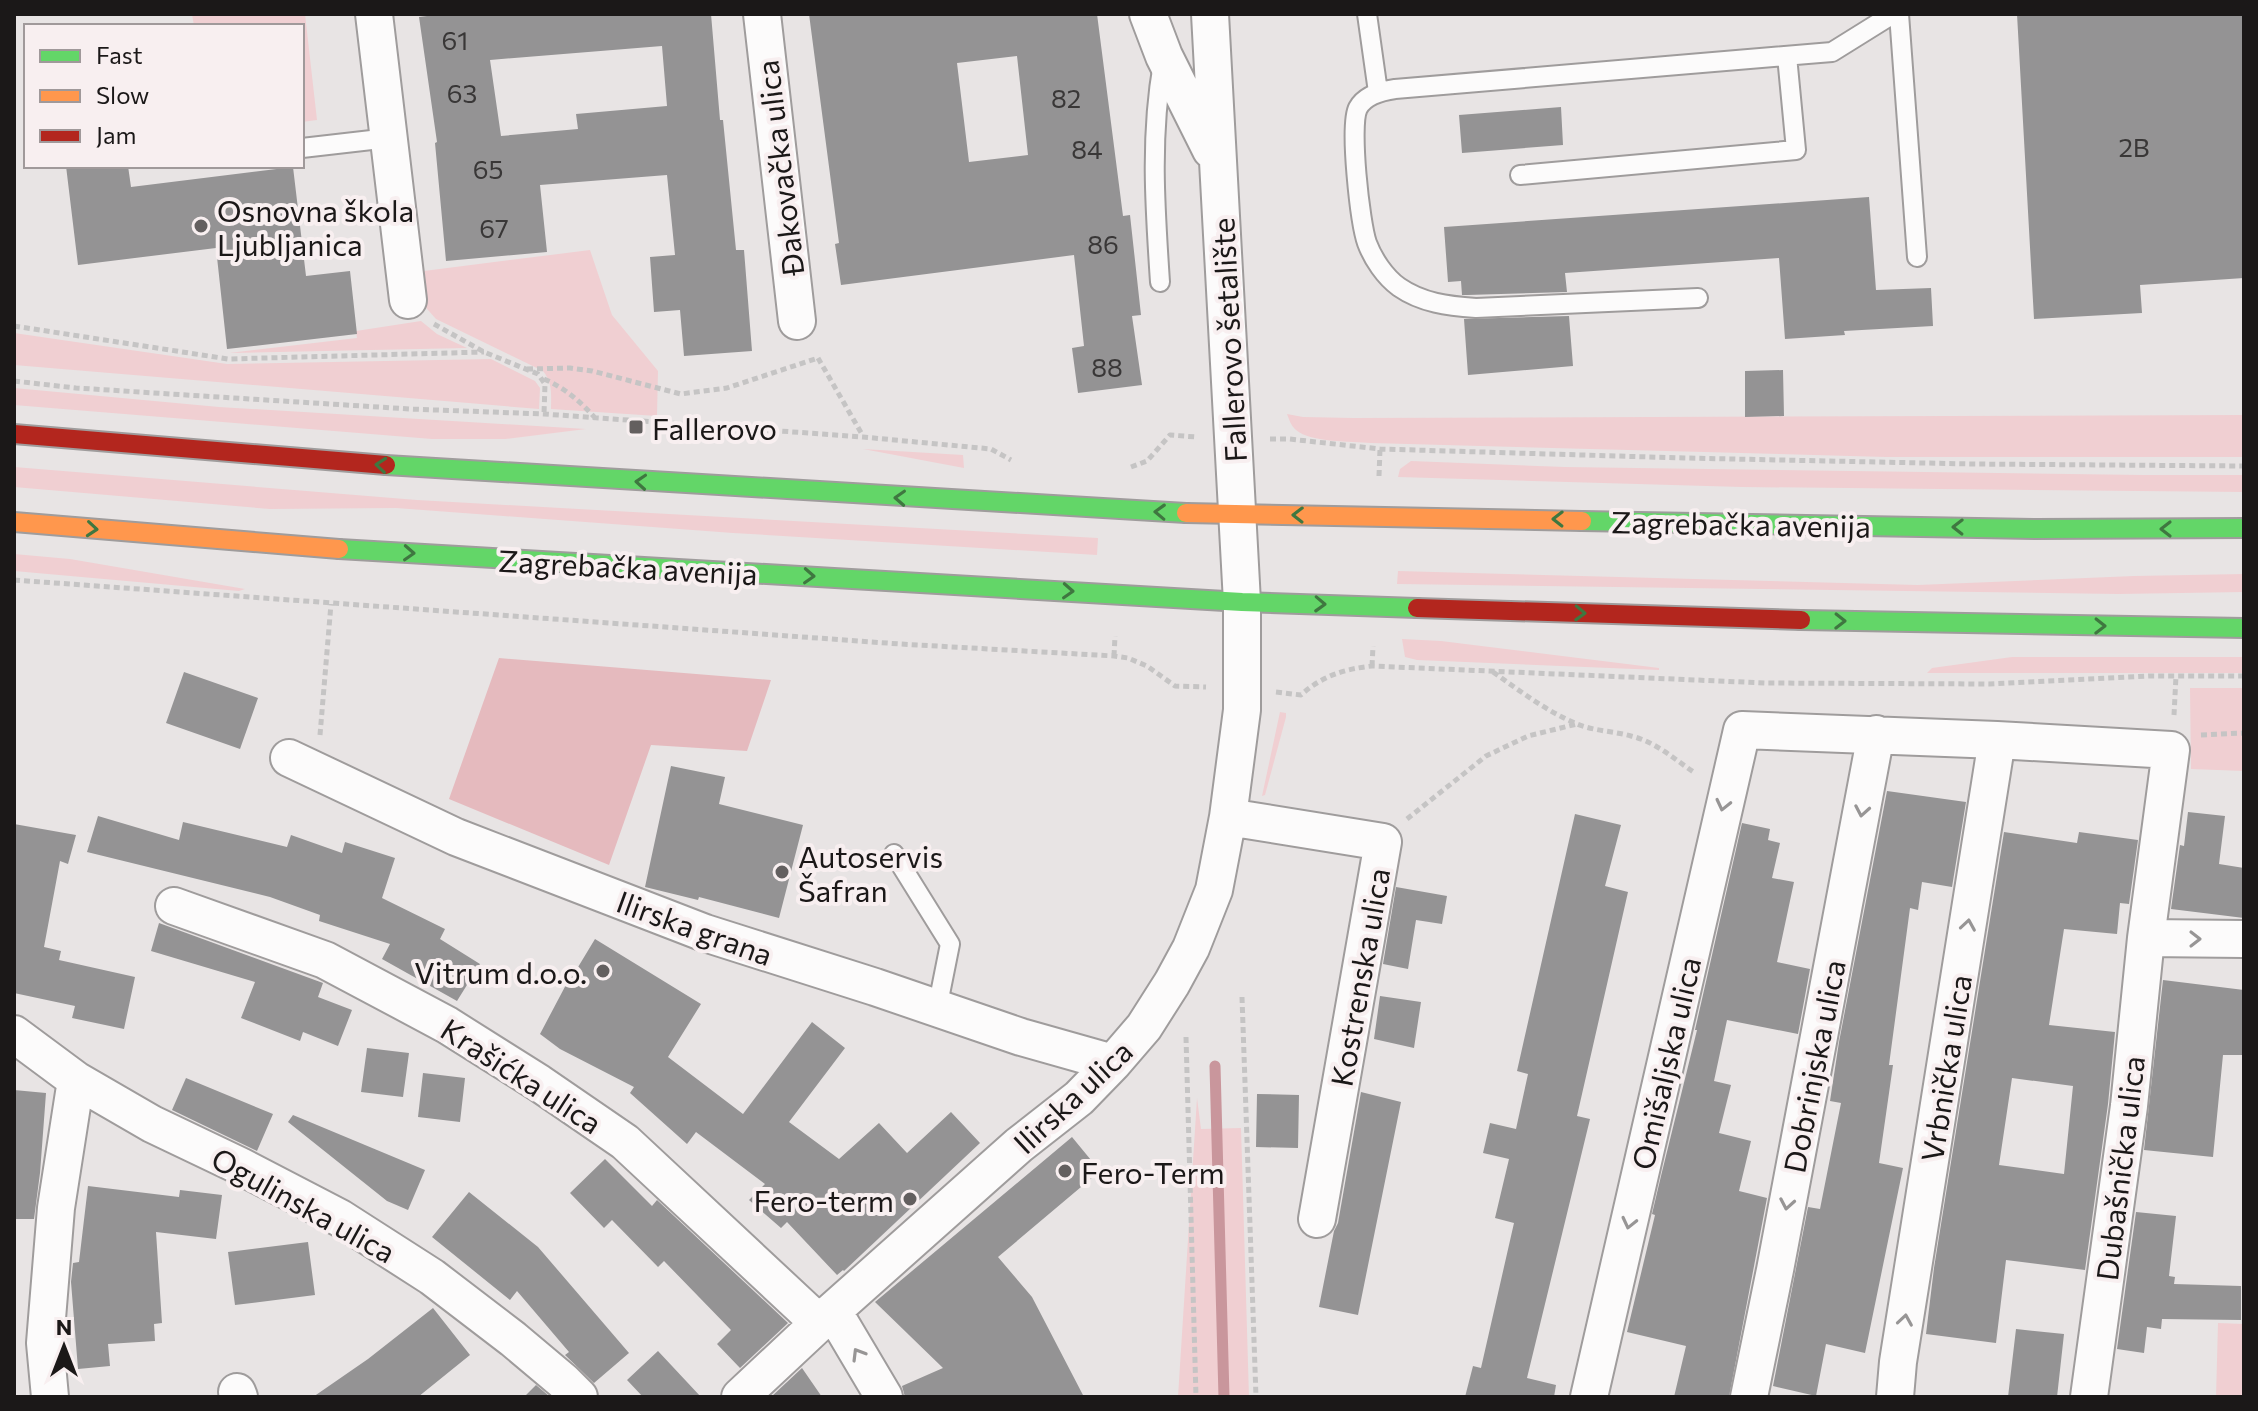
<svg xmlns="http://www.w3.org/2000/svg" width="2258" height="1411" viewBox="0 0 2258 1411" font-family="Commissioner,sans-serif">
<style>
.green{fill:#f0cfd2}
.forest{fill:#e5babe}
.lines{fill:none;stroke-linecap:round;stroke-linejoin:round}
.stream{stroke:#c9969c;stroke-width:11}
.building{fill:#949394;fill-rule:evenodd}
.lane-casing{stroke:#9f9c9c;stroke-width:22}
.street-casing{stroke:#9f9c9c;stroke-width:40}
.fast-casing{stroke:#9f9c9c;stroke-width:22}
.slow-casing{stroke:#9f9c9c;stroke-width:22}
.jam-casing{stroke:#9f9c9c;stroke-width:22}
.path{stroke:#c5c4c4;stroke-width:5;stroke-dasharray:6 4;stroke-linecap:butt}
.lane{stroke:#fcfbfb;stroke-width:18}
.street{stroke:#fcfbfb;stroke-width:36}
.fast{stroke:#63d668;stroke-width:18}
.slow{stroke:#ff974d;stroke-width:18}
.jam{stroke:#b3261e;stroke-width:18}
.oneway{stroke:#3f7740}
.oneway2{stroke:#979595}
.poi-dot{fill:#635f5f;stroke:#f8eff0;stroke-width:3}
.labels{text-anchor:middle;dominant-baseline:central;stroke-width:8;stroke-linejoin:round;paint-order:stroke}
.number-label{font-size:26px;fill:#393737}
.street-label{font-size:30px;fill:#1b1818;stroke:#f8eff0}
.poi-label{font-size:30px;fill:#1b1818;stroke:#f8eff0;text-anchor:start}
</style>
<rect width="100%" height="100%" fill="#e8e4e4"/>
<path class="green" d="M192 14H305L317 120 302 122V26H194Z
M590 250 612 315 658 371 657 416 551 409C551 395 553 383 543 371L436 319 420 301 416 272Z
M421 321 437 334 467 348 229 353 357 338 356 331Z
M14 333 227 364 491 359 535 381 540 388 539 409 14 365Z
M14 388 219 407 586 429 505 439H432L14 405Z
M1287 414 1303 417 1353 418 2244 415V457H1886L1371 443C1351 441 1311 443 1296 430 1291 426 1289 419 1287 414Z
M863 449 963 455 964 468Z
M1411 461 1565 467 2143 475H2244V492L1742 487 1398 477 1400 469Z
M14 467 417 500 1098 538 1097 555 733 533 396 508 270 509 14 487Z
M14 554 70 559 245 589 239 591 14 571Z
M1398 571 1918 585 2134 576 2244 574V592L2118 594 1397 584Z
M1402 639 1441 641 1659 668V670L1417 660 1405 657Z
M2012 657H2244V673H1927L1932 668Z
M2190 688H2244V771L2191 769Z
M1280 712 1286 713V717L1265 795 1262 796Z
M1197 1098 1201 1129 1241 1128 1249 1397H1178Z
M2218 1323 2244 1324V1397H2216Z"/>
<path class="forest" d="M499 658 771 680 747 751 651 745 609 865 449 799Z"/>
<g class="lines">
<path class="stream" d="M1215 1066 1224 1397"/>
</g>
<path class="building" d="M443 14H711L720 120H723L736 250H744L752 351 684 356 680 310 654 312 650 257 675 255 667 175 540 185 547 252 446 261 435 143 437 142 419 17ZM662 46 667 106 576 114 578 129 501 136 490 60Z
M809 14H1097L1123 216 1130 215 1141 315 1132 316 1142 385 1078 393 1072 348 1084 346 1074 255 841 285 835 244 839 243ZM1017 56 1028 155 969 162 957 63Z
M2017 14H2244V278L2140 285 2142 313 2034 319Z
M1561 107 1563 145 1462 153 1459 115Z
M66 166H128L131 187 293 167 306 276 350 271 357 334 227 349 216 248 78 265Z
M1869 197 1876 290 1931 288 1933 326 1844 331 1845 335 1785 339 1779 258 1565 273 1567 292 1467 295H1462L1461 281 1448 282 1444 227Z
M1569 316 1573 366 1468 375 1464 319Z
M1783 370 1784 416 1745 417V371Z
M184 672 258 698 240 749 166 723Z
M671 766 725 777 719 804 803 825 779 918 699 897 698 900 645 887Z
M1887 791 1966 802 1952 887 1922 882 1918 910 1910 908 1889 1065H1893L1879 1163 1903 1168 1865 1353 1826 1344 1816 1396 1773 1386 1808 1207 1820 1209 1841 1103 1830 1101 1839 1042Z
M2188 812 2225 816 2219 864 2244 868V918L2171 909 2180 845 2184 846Z
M1575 814 1621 825 1605 886 1628 892 1577 1116 1590 1119 1527 1378 1556 1385 1554 1397H1465L1473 1366 1481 1368 1514 1223 1495 1218 1509 1159 1483 1153 1490 1123 1516 1129 1528 1074 1517 1071Z
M98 816 179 840 183 822 287 847 291 835 342 853 345 842 395 858 382 898 445 929 440 939 480 964 457 1001 382 959 390 944 319 921 320 915 270 897 87 852Z
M1742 823 1770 829 1768 840 1780 843 1772 878 1794 882 1777 962 1810 969 1798 1034 1727 1020 1714 1081 1731 1085 1719 1133 1751 1141 1739 1191 1767 1198 1729 1397H1674L1686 1346 1627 1332 1655 1215 1652 1214 1661 1176 1697 1030H1695Z
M14 824 76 835 68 864 60 861 44 947 61 951 59 960 135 977 124 1029 72 1018 75 1006 14 993Z
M2004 832 2077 843 2079 832 2138 840 2129 904 2120 903 2117 934 2064 929 2049 1025 2115 1032 2108 1104 2085 1270 2006 1260 1996 1343 1926 1334 1934 1268ZM2012 1078 2073 1086 2064 1174 1999 1165Z
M1396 887 1447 896 1442 924 1416 920 1408 969 1383 964Z
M159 923 323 983 318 997 352 1010 338 1046 303 1032 300 1041 241 1018 255 982 151 951Z
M595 939 701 1004 668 1057 743 1114 812 1022 845 1048 789 1122 839 1159 879 1123 907 1153 951 1112 980 1143 844 1271 843 1270 837 1275 787 1222 781 1228 749 1200 765 1184 696 1132 687 1144 630 1093 634 1087 560 1049 540 1034 568 981 569 982Z
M2163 980 2244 990V1055H2223L2213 1157 2144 1150Z
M1380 996 1421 1002 1414 1048 1374 1039Z
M367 1048 409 1053 403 1097 361 1092Z
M423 1073 465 1078 460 1122 418 1117Z
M186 1078 273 1114 257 1151 172 1110Z
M14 1090 46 1093 40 1173 34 1219H14Z
M1361 1092 1401 1102 1358 1315 1319 1307 1334 1231 1338 1223Z
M1257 1094 1299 1095 1298 1148 1256 1147Z
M293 1115 425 1170 408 1210 387 1201 288 1122Z
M1072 1137 1100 1171 998 1257 1032 1297 1084 1397H905L902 1386 943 1368 875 1302Z
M605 1159 652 1206 657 1200 788 1323 740 1368 717 1344 731 1330 664 1261 658 1267 612 1220 604 1228 570 1193Z
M88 1186 179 1197 180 1190 222 1195 216 1239 156 1232 162 1323 154 1324 155 1341 108 1344 110 1366 78 1369 71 1282 73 1263 79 1262Z
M469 1192 538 1247 629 1353 594 1383 565 1355 569 1352 517 1291 510 1300 432 1237Z
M2136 1212 2176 1216 2169 1276 2175 1277 2174 1284 2241 1286V1320L2162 1319 2161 1329 2147 1327 2144 1353 2117 1349Z
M308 1242 315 1295 235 1305 228 1252Z
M433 1308 470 1355 418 1397H313L368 1359Z
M2016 1329 2064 1334 2057 1397H2008Z
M658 1351 701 1397H643L627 1380Z
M802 1368 822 1397H771Z
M536 1385 549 1396V1397H524Z"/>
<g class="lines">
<defs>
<path id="lane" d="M1367 14 1378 92
M1899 14 1917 257
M302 148 389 138
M1520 175 1796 150 1787 56
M1160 282C1155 208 1150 136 1163 63
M1698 298 1476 308C1448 306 1422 303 1399 287 1385 277 1373 259 1367 243 1360 223 1349 125 1358 108 1365 95 1381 91 1395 89L1832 52 1893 14
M894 854 950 944 937 1009"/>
<path id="street" d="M374 14 408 300
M762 14 797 321
M1148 14 1164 56 1211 150
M289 758 456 837 705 933 875 987 1021 1037 1113 1063
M1228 817 1383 842 1317 1219
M174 906 325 960 447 1025 539 1083 625 1142 819 1323
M2146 938 2244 939
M14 1034 76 1080 152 1124 240 1166 340 1218 432 1277 513 1339 563 1381 579 1397
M833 1311 884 1397
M237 1392 239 1397
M50 1397 45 1343 56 1208 76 1080
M740 1397 819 1323 1019 1145 1079 1098 1113 1063 1144 1027 1172 983 1191 948 1214 890 1228 817 1242 710V602L1210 14
M1589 1397 1742 730 1997 740 2171 750 2146 938 2129 1106 2089 1397
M1749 1397 1775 1270 1876 734
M1895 1397 1898 1362 1997 740"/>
<path id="fast" d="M386 465 1186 513
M1582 521 2036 529 2244 528
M339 549 1242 602 1417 608
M1801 620 2244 628"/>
<path id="slow" d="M1186 513 1582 521
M14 522 339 549"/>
<path id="jam" d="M14 434 386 465
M1417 608 1801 620"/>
</defs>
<use href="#lane" class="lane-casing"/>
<use href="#street" class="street-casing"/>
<use href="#fast" class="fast-casing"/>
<use href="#slow" class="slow-casing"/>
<use href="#jam" class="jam-casing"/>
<path class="path" d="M434 324 484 352 538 374 545 384 544 414
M14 326 228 359 484 352
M818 358 863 436
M527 369 570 368 592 371 681 394 727 388 818 358
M544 379C565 388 581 402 596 419
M14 381 76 388 409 409 544 414 863 437 991 449 1011 460
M1270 439H1289L1380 449 1684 458 1972 464 2244 466
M1131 467 1147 461 1170 435 1196 437
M1379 476 1380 449
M14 580 900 644 1114 656 1128 658 1147 666 1175 686 1206 687
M1114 656 1115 636
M1372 666 1373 646
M1493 672C1520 691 1546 711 1577 724 1594 731 1613 731 1631 736 1656 742 1674 759 1695 773
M1276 692 1301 695C1322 676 1344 669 1372 666L1765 683 1989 684 2149 676H2244
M2174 715 2176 676
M320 735 331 604
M2201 735 2244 733
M1407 819 1486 756 1528 736 1577 724
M1242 997 1256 1397
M1186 1037 1196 1397"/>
<use href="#lane" class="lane"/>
<use href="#street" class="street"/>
<use href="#fast" class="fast"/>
<use href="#slow" class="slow"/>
<use href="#jam" class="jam"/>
</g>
<defs><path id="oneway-chevron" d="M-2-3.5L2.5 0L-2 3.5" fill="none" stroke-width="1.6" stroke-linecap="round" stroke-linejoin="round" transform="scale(2)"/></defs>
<g class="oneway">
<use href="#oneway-chevron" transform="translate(381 465) rotate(-175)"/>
<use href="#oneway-chevron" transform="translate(641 482) rotate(-176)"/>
<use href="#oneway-chevron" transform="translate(900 498) rotate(-177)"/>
<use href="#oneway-chevron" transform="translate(1160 512) rotate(-178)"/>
<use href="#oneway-chevron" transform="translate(1298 515) rotate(-179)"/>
<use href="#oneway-chevron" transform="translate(1558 519) rotate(-179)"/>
<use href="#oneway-chevron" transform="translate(1958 527) rotate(-179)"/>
<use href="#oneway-chevron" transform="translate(92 529) rotate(5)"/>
<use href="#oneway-chevron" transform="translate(2166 529) rotate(180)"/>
<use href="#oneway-chevron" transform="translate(409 553) rotate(3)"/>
<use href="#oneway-chevron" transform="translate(809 576) rotate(3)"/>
<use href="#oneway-chevron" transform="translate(1068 591) rotate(3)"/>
<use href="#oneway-chevron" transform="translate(1320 604) rotate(2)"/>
<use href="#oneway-chevron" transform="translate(1580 613) rotate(2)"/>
<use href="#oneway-chevron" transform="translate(1840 621) rotate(1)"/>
<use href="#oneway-chevron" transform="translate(2100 626) rotate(1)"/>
</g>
<g class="oneway2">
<use href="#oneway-chevron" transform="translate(1723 805) rotate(103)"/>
<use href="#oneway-chevron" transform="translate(1862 811) rotate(100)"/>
<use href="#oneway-chevron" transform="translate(1968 925) rotate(-81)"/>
<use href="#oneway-chevron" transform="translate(2195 939)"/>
<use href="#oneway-chevron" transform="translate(1787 1204) rotate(100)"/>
<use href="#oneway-chevron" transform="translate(1629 1223) rotate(103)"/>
<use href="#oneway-chevron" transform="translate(1905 1320) rotate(-81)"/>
<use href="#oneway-chevron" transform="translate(858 1354) rotate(-121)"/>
</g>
<g class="poi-dot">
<circle cx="201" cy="226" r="8"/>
<rect x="628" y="419" width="16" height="16" rx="4"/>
<circle cx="782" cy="872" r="8"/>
<circle cx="603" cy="971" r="8"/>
<circle cx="1065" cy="1171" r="8"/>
<circle cx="910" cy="1199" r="8"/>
</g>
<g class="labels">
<g class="number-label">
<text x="455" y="39">61</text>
<text x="462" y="92">63</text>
<text x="1066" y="97">82</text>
<text x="2134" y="146">2B</text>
<text x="1087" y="148">84</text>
<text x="488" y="168">65</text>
<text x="494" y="227">67</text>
<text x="1103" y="243">86</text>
<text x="1107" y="366">88</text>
</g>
<g class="street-label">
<text transform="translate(779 168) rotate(-97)">Đakovačka ulica</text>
<text transform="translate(1228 340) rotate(-93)">Fallerovo šetalište</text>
<text transform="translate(1741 523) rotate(1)">Zagrebačka avenija</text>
<text transform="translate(628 566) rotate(3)">Zagrebačka avenija</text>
<text transform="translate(695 927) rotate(20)">Ilirska grana</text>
<text transform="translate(1359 977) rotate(-80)">Kostrenska ulica</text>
<text transform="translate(1665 1063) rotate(-77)">Omišaljska ulica</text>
<text transform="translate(1813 1066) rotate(-79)">Dobrinjska ulica</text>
<text transform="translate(1945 1068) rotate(-81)">Vrbnička ulica</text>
<text transform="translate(522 1075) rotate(33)">Krašićka ulica</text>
<text transform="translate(1072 1096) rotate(-43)">Ilirska ulica</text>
<text transform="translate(2119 1168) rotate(-83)">Dubašnička ulica</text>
<text transform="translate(304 1204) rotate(29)">Ogulinska ulica</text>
</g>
<g class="poi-label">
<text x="217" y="209">Osnovna škola<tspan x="217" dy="34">Ljubljanica</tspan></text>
<text x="652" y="427">Fallerovo</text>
<text x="798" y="855">Autoservis<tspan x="798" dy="34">Šafran</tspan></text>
<text x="587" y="971" text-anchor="end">Vitrum d.o.o.</text>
<text x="1081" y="1171">Fero-Term</text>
<text x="894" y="1199" text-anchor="end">Fero-term</text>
</g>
</g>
<rect width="2258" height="1411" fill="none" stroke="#1b1818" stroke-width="32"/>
<rect x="24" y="24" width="280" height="144" fill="#f8eff0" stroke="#a0999a" stroke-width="2"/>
<rect x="40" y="50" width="40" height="12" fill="#63d668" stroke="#a0999a" stroke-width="2"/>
<text x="96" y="64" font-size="24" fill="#1b1818">Fast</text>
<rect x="40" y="90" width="40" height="12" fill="#ff974d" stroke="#a0999a" stroke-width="2"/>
<text x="96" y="104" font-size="24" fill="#1b1818">Slow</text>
<rect x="40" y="130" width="40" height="12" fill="#b3261e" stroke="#a0999a" stroke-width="2"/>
<text x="96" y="144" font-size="24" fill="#1b1818">Jam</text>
<g transform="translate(64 1347)" stroke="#f8eff0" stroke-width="6" paint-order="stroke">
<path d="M0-6L14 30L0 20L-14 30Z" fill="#1b1818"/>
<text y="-12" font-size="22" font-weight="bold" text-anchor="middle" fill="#1b1818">N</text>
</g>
</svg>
